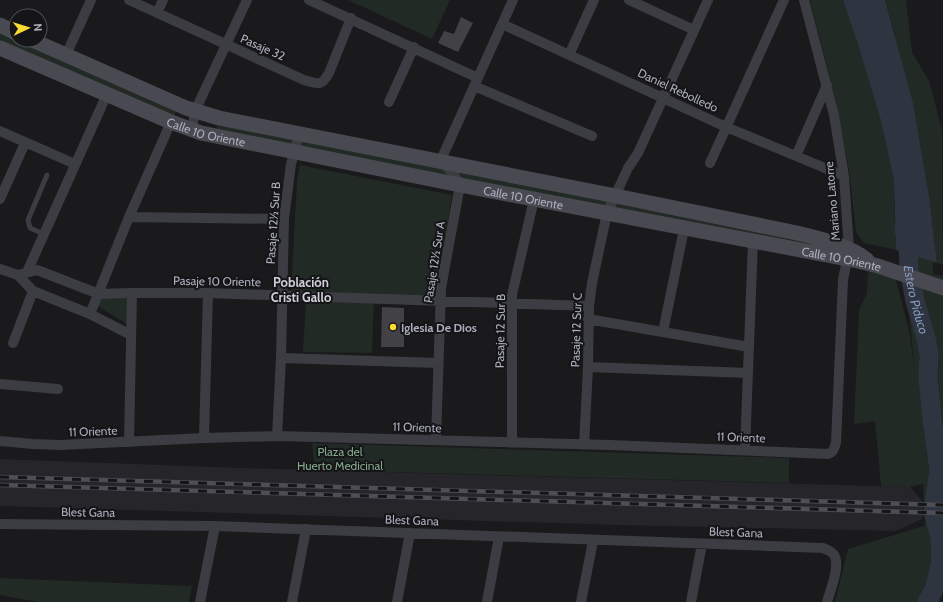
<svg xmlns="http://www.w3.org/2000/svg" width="943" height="602" viewBox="0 0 943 602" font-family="Cabin,sans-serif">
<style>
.built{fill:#262529}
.green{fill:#212a24;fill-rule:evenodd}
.water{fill:#2e3541}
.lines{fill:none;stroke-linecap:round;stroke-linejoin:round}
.river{stroke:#2e3541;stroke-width:19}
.building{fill:#414146}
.service{stroke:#3c3c43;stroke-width:5}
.minor{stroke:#3c3c43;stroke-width:10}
.secondary{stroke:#484951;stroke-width:15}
.rail-casing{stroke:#4d4e56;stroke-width:4.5}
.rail{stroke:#151417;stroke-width:3;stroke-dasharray:9;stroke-linecap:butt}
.poi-dot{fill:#fadb33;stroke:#151417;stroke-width:1.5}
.labels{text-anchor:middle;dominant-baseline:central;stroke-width:4;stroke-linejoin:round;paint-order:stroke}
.street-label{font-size:12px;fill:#abaebc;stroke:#151417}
.poi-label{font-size:12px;font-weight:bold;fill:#abaebc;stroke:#151417;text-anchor:start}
.park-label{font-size:12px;fill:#82a88b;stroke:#151417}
.neighbourhood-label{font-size:13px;font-weight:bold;fill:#cdced8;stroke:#151417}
.water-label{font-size:13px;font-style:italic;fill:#8295b8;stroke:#151417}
</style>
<rect width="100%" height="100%" fill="#1a191c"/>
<path class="built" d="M0 459 241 468 910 487 923 502V516L922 519 896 531 619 525 0 506Z"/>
<path class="green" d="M348 0H450L432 39Z
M810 0H843L847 11 895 35 885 0H906L912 52 930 83 942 131 943 265 937 263 931 215 933 242V274L943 276V457L940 446 943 554 942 596 940 602H835L848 549 924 526 925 528V523L923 484 910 487 881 486 875 421 854 424 859 310 867 293 868 272 895 276 909 330 914 365 903 245 894 191 896 250 864 243 856 232 849 170 837 106ZM880 117 888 141 891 166Z
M0 27 16 40H29L177 105 174 119 0 42Z
M219 120 822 242 827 253 215 132Z
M300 165 452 195 436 298 291 290 297 180Z
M131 295 127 324 96 305 102 296Z
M306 298 374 301 372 353 303 352Z
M312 443 789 458V483L315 470Z
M0 578 192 586 189 602H38L0 595Z"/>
<path class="water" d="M843 0H885L913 103 929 197 937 263 896 250 894 180 880 117 858 44Z"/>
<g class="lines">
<path class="river" id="s1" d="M904 229 908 245 909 269 915 301 926 338 929 355 928 378 932 419 939 470 933 512 940 537 941 561 935 587 927 602"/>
</g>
<path class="building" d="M461 17 473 23 458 52 438 43 444 31 454 34Z
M382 307 404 308V347H381Z"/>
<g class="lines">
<path class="service" d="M44 234 30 228 28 220 47 175"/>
<path class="minor" d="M129 0 304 80C318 84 321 87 329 73L351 18
M309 0 478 78
M629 0 694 30
M157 13 163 0
M502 24 726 127 844 176
M66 55 91 0
M569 55 594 0
M474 86 592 136
M389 102 414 47
M192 130 195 111 247 0
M0 131 75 164
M796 156 827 85
M710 163 784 0
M0 199 25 143
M129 217 284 219
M0 269 18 275 33 291 90 314 131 335
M27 272 107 94
M18 275 37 270 99 294 132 293H208L589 306
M90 314 129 217 171 122
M588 319 749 347
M663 332 684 229
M13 343 33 291
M281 358 438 363
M588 367 748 373
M0 384 58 389
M277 436 281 358 284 219 291 164 299 134
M204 438 208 293
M436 440 441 288 460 185C455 175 450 168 440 162L513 0
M0 441 33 444 60 445 204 438 277 436 610 445 828 454C834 452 834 448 836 443L843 280 849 249 844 176 834 115 804 0
M129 442 132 293
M512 443V295L534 199
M584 445 588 367 589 306 592 283 607 213 628 168 638 153 708 0
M745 450 753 241
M0 524 215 526 823 548C827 550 832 551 834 555 841 565 830 591 827 602
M200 602 215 526
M292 602 306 529
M397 602 410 533
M487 602 499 537
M581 602 593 541
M691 602 702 544"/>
<g class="secondary">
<path d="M0 25 16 33"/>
<path d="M32 40 186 108 219 118 616 196 797 233C818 238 851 246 867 260"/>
<path id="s2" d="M0 48 171 122 201 133 460 185 858 261 878 266 943 288"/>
</g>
<defs>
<path id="rail" d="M0 477 943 505
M0 485 943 513"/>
</defs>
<use href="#rail" class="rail-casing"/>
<use href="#rail" class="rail"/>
</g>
<circle class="poi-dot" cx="393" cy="327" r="4"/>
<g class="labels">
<g class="street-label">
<text transform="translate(263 47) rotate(24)">Pasaje 32</text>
<text transform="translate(678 90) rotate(25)">Daniel Rebolledo</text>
<text stroke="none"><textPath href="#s2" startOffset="223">Calle 10 Oriente</textPath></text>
<text stroke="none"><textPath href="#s2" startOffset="547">Calle 10 Oriente</textPath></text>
<text transform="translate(832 201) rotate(-95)">Mariano Latorre</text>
<text transform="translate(273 223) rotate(-86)">Pasaje 12½ Sur B</text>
<text stroke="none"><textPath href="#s2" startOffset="871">Calle 10 Oriente</textPath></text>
<text transform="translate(434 262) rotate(-81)">Pasaje 12½ Sur A</text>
<text transform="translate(217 281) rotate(1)">Pasaje 10 Oriente</text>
<text transform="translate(576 330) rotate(-88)">Pasaje 12 Sur C</text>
<text transform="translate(500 331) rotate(-89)">Pasaje 12 Sur B</text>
<text transform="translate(417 427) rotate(2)">11 Oriente</text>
<text transform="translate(93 431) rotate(-2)">11 Oriente</text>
<text transform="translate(741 437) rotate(2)">11 Oriente</text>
<text transform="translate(88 512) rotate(1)">Blest Gana</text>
<text transform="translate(412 520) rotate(2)">Blest Gana</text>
<text transform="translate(736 532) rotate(2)">Blest Gana</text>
</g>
<g class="poi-label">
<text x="401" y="327">Iglesia De Dios</text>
</g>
<g class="park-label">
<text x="340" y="451">Plaza del<tspan x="340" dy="14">Huerto Medicinal</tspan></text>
</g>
<g class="neighbourhood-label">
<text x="301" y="282">Población<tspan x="301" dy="15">Cristi Gallo</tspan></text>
</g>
<g class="water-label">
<text stroke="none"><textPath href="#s1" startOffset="72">Estero Piduco</textPath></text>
</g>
</g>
<g transform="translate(28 28) rotate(86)"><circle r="19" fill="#151417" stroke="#515259"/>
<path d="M0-3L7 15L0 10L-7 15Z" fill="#fadb33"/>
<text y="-6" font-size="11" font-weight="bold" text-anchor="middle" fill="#abaebc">N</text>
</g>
</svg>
